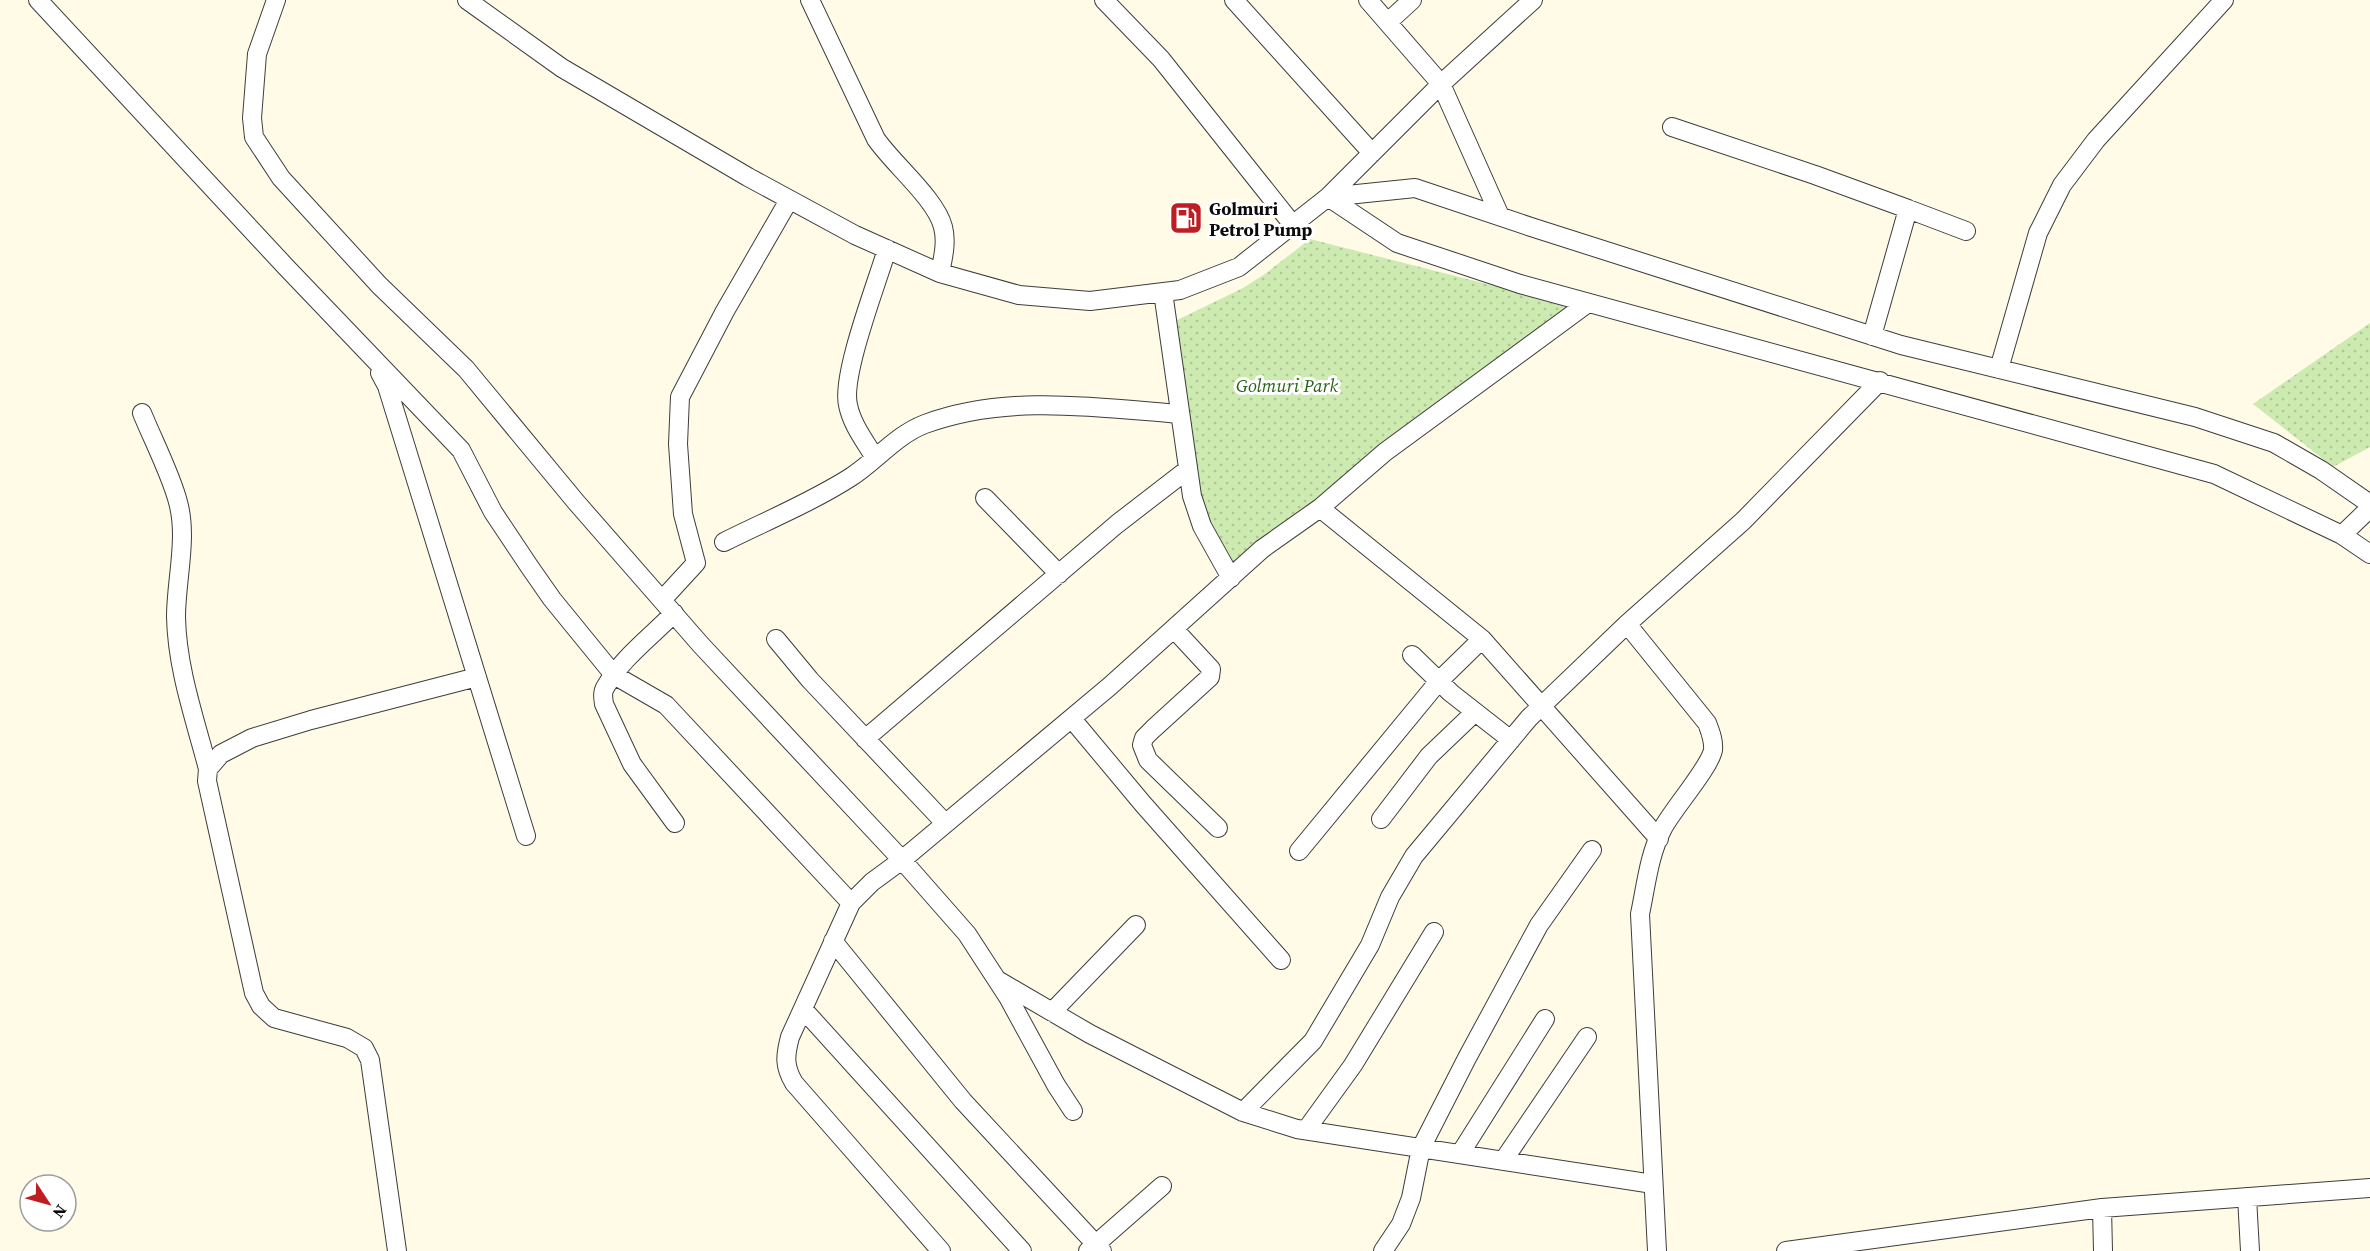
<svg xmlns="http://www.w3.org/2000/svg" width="2370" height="1251" viewBox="0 0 2370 1251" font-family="'Source Serif 4',serif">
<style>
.grass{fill:url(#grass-dots)}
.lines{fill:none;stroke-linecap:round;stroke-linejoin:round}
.minor-casing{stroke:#3d3d3d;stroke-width:20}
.minor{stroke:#fff;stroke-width:18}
.labels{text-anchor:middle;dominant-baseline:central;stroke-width:6;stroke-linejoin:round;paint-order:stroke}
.poi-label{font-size:18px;font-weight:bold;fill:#0a0a0a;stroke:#fff;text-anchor:start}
.park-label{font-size:18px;font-style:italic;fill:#276319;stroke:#fff}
</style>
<defs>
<pattern id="grass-dots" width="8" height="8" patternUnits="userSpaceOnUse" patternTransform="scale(1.5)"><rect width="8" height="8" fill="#cdeab1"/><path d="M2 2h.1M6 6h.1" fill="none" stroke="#afc797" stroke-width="1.8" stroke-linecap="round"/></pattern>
</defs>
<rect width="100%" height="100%" fill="#fffbe7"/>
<path class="grass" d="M1310 239 1573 306 1496 359 1409 424 1253 552 1231 563 1197 493 1171 323 1243 288 1265 274Z
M2370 323V447L2333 467 2253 404Z"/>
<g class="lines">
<defs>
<path id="minor" d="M38 0 285 266 461 450 493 512 529 566 552 599 614 675 666 705 851 903
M276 0 257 54 252 118 254 137 281 178 379 285 466 369 576 502 701 645 902 860 967 934 1008 997 1056 1085 1073 1111
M467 0 562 68 748 177 855 235 940 273 1019 295 1090 301 1180 290 1239 267 1328 197 1441 84 1533 0
M810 0 876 139C894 165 936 199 943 227 947 242 943 258 940 273
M1104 0 1161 59 1293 225
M1234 0 1372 153
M1368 0 1441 84 1500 216
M1388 22 1412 0
M1672 127 1815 175 1908 209 1872 336
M1328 197 1397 243 1520 284 2214 474 2342 535 2370 554
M1328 197 1415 188 1531 227 1901 345 2195 417 2274 443 2321 470 2370 504
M1908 209 1966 231
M1163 292 1192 496 1202 526 1231 578
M1999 369 2038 233 2062 185 2096 140 2224 0
M380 373 387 386 526 836
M142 413C153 440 171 475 178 502 188 538 176 580 176 617 177 669 195 719 208 769
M875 458C865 441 852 425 848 405 841 375 877 283 887 249
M985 498 1059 574
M1320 508 1482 639 1659 839
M2342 535 2370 508
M724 542C766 521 812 502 851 477 876 461 896 435 925 424 1006 394 1095 407 1179 414
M662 600 696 563 683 514 678 444 680 397 725 311 789 200
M674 613C652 636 622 658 606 686 602 692 603 697 604 704L632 764 675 823
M1627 624 1707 723C1710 731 1714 740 1713 750 1710 767 1673 809 1663 828 1649 854 1646 886 1640 914L1657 1251
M1174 629 1211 669 1210 677 1153 729 1144 738 1142 745 1148 760 1218 828
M776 639 810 680 945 823
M1412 655 1451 693 1511 740
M1072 719 1143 804 1281 960
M865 739 1117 524 1187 470
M1381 819 1429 756 1474 713
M1299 851 1439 681 1482 639
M833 941 963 1101 1102 1251
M999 981 1090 1034 1243 1112 1297 1129 1653 1184
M803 1009 1022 1251
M1052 1012 1136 925
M1243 1112 1313 1041 1370 945 1390 897 1414 856 1529 718 1627 624 1743 521 1880 381
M1306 1130 1353 1065 1434 932
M1460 1154 1545 1019
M1503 1161 1587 1037
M2247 1197 2250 1251
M2102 1208 2103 1251
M397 1251 370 1060 364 1048 347 1038 274 1018 261 1006 254 993 207 781 208 769 221 754 252 738 311 720 477 677
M941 1251 794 1083C784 1066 785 1056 790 1037L851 903 872 882 902 860 1110 686 1262 549 1320 508 1385 452 1588 303
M1088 1251 1162 1186
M1383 1251 1401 1224 1411 1198 1421 1148 1467 1058 1539 925 1592 850
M1786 1251 2102 1208 2370 1188"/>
</defs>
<use href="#minor" class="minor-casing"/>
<use href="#minor" class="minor"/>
</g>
<defs>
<symbol id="fuel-square" viewBox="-11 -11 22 22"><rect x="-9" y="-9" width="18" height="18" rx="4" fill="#be1e22" stroke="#fff"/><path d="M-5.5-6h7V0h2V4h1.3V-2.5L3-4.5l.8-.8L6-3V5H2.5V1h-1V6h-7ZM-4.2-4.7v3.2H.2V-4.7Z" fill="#fff"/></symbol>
</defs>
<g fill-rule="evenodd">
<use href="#fuel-square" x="1167" y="199" width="38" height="38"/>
</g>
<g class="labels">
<g class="poi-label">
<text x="1209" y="208">Golmuri<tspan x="1209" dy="21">Petrol Pump</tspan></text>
</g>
<g class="park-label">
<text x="1287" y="385">Golmuri Park</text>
</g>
</g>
<g transform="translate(48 1203) rotate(126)"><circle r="28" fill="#ffffff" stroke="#9d9d9d" stroke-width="1.5"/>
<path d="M0-4.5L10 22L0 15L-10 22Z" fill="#be1e22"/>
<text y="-9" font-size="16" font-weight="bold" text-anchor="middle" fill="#0a0a0a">N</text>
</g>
</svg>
